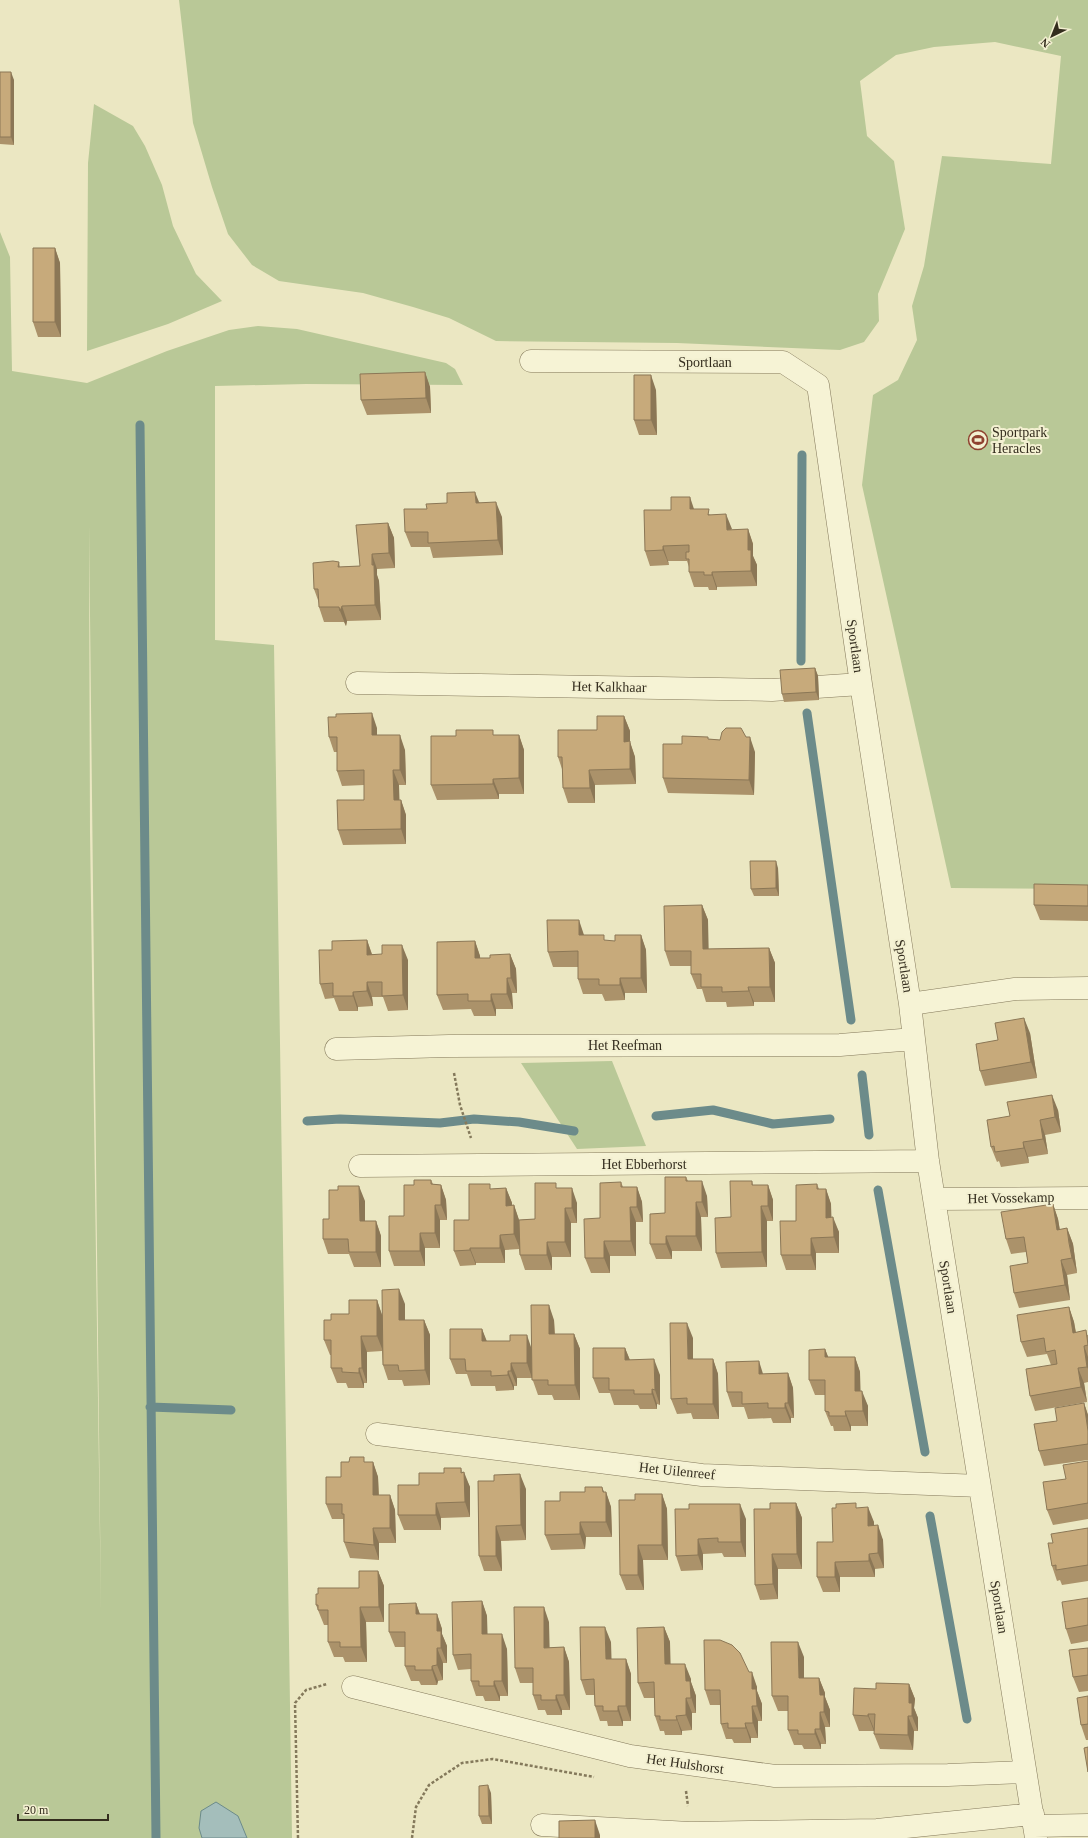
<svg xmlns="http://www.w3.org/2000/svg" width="1088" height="1838" viewBox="0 0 1088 1838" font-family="Georgia,serif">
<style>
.green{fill:#b9c897;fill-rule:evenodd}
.water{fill:#a4bebb;stroke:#6c8b8a}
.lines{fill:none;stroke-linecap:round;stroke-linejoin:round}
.stream{stroke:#6c8b8a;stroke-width:9}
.minor-casing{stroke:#84795b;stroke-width:23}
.path{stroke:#84795b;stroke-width:2.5;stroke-dasharray:3 2;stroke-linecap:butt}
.minor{stroke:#f6f3d5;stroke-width:22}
.wall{fill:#ab926a}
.shaded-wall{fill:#8b7756}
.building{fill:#c7aa7b;stroke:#8b7756}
.labels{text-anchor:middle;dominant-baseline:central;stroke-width:4;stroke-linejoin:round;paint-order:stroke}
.street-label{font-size:14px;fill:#342d1e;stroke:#f3f0d1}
.poi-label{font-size:14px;fill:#342d1e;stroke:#f3f0d1;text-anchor:start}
</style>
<rect width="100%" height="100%" fill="#ebe7c2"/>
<path class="green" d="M179 0H1088V889L951 888 862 485 873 395 898 380 917 340 912 306 924 266 942 156 1051 164 1061 56 995 42 934 47 896 55 860 81 867 136 894 161 905 229 878 294 879 321 864 342 840 350 677 343 496 341 449 318 413 307 363 293 279 281 252 265 228 234 212 187 193 123Z
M94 104 133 126 145 146 162 185 173 226 196 274 222 301 168 324 87 351 88 163Z
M0 232 10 257 12 371 87 383 167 351 229 330 258 326 297 329 446 363 455 369 463 385 306 384 215 386V640L274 645 292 1838H0ZM89 525 101 1611V1612L90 832Z
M612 1061 646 1146 577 1149 521 1063Z"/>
<path class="water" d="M216 1802 238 1816 247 1838H202L199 1828 201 1811Z"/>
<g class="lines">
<path class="stream" d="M140 425 156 1838
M801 661 802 455
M807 713 851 1020
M862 1075 869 1135
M656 1116 713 1110 773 1124 830 1119
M307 1121 340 1119 440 1123 474 1119 519 1122 574 1131
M878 1190 925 1452
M150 1407 231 1410
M930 1516 967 1719"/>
<defs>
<path id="minor" d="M531 361 783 362 818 385 861 684 910 1004 928 1161 1036 1838
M357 683 772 690 861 684
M910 1004 1015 989 1088 988
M336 1049 449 1046 840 1045 914 1039
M360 1166 928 1161
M934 1199 1088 1198
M377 1434 702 1475 980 1486
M353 1687 630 1756 775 1776 948 1775 1025 1772
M542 1825 690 1833 877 1830 1033 1814
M1034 1826 1088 1825"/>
</defs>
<use href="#minor" class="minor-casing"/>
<path class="path" d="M454 1073 460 1105 471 1138
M686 1791 688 1806
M298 1838 295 1703 306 1690 327 1684
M412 1838 416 1807 429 1785 462 1763 493 1759 594 1777"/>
<use href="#minor" class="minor"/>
</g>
<path class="wall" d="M0 72 14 80V145L0 144Z
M55 248 60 263 61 337H38L33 322Z
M425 372 430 387 431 413 367 415 361 400Z
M656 390 657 435H639L634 420Z
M479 502 502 517 503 555 433 558 430 547H411L405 532 427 509Z
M694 509 711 515 732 530 748 529 753 544V556L757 565V586L717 587V590H709L708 587H694L689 572V567L687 561H668L669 565 650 566 645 551Z
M388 523 394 538 395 568 377 569V575L379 581 381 620 347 621 346 626 344 622H324L319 607V603L314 589 339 562 340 567 360 566Z
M815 668 818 676 819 700 784 702 782 694Z
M624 716 630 731V742L635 757 636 784 595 785V803H568L563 788 562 769 558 757 597 730Z
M377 728V735L405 750 406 785H399V800H401L406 815V844L343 845 338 830 364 800V785L342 786 337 771V752H334L329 737Z
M495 735H519L524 750V794H499V799L437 800 431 785Z
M709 739 720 740 755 752 754 795 668 793 663 778 682 744Z
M778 868 779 896H754L751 889Z
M1088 885V921L1040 920 1034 905Z
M702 905 708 920V949L769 948 775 963V1002H754V1006L727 1007 726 1002H706L702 989H697L691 974V966H670L665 951Z
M584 935 606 941H615L641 935 646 950 647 993H625V1000L605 1001 602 994H583L578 979V967H553L548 952Z
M367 940 372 954 408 960V1010L388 1011 383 997H372L373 1006 358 1007V1011H339L334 998 325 999 320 984 332 950Z
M475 941 480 956V958H490L510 954 516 969 517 993H512L513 1009H496V1016H474L471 1009 443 1010 437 995Z
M1030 1033 1037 1078 985 1086 980 1071 998 1040Z
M1058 1110 1061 1132 1045 1135 1048 1154 1028 1157 1029 1163 1001 1167 999 1161 997 1162 991 1147 1010 1116Z
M686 1177 688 1181 707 1196 708 1217H701L702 1251H672V1259H656L650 1244 665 1213Z
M431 1180 433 1184 441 1185 446 1200 447 1220H440V1248H425V1266H394L389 1251 404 1216 414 1185Z
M752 1181 753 1185H768L773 1200V1221H767V1267L721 1268 716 1253 731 1217Z
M621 1182 623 1187H637L642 1202 643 1222H636V1256H610V1273H591L585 1258Z
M817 1184 819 1189H826L831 1204V1217L839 1232V1253H816V1270H786L781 1255 796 1221Z
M506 1188 512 1203V1205H514L519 1220 535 1219 557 1188 577 1203V1223H571V1257H552V1270H525L520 1255 519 1249 505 1250V1263H476V1265L460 1266 454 1251 469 1220 492 1189Z
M365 1201V1221H376L381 1236V1267H354L349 1254H328L323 1239 329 1219Z
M1053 1204 1058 1219 1060 1230 1067 1228 1073 1244 1077 1273 1067 1275 1070 1300 1019 1308 1014 1293 1028 1263 1026 1252 1011 1254 1006 1239Z
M377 1300 382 1315 405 1304V1320H424L430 1335V1385L404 1386 402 1380H388L383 1365 382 1351 367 1352V1383H364V1388H348L346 1383H337L331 1368V1355H330L324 1340 331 1320 349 1314Z
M1069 1307 1074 1322 1076 1332 1088 1335V1382L1084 1383 1087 1402 1035 1411 1030 1396 1051 1365 1047 1354 1027 1357 1021 1342Z
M554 1320 555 1334H574L580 1349V1400H554L552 1395H538L532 1378H517V1386H514V1390L496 1391 495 1386H471L467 1374H456L450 1359 482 1329 486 1341 532 1349Z
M693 1338V1359H713L718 1374 719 1419H693L691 1413 677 1414 671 1399Z
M625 1348 630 1360 660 1375V1405L657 1404V1409H640L638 1405H614L610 1393H599L593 1378Z
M825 1349 828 1357H855L860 1372V1391L868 1406V1426H851V1431H834L833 1426H831L825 1411V1395H815L809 1380Z
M788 1373 793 1388 794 1418H791V1423H773L771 1418 748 1419 744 1407H732L727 1392 763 1374Z
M1084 1403 1088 1415V1460L1044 1466 1039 1451Z
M1088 1461V1519L1053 1525 1047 1510Z
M366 1462H373L378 1477 379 1495H390L395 1510 396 1543H379V1560L350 1558 344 1542 343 1519H332L326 1504 341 1477Z
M463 1473 470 1487V1517L441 1518V1530H404L398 1515 419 1485Z
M478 1481 526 1489V1540L501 1541 502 1571H484L479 1556Z
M604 1492H606L611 1507 612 1537H586L585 1549 551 1550 545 1535 560 1501Z
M662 1494 667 1509 668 1560H643L644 1590H626L620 1575 635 1500Z
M796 1503 802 1518V1569H778V1599L760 1600 755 1585 770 1509Z
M858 1508 874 1522V1525L883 1540 884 1568 875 1569V1577H840V1592H823L817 1577 833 1542Z
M675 1509 746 1519V1557H724L722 1553 703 1554V1570L681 1571 676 1556Z
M1088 1528V1581L1062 1585 1060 1580 1057 1581 1052 1566 1053 1543Z
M378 1571 384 1586V1622H366L367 1662H345L343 1657H334L328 1642V1625H324L316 1605 318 1594 359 1588Z
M1088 1598V1641L1071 1644 1066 1629Z
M482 1601 487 1616V1634L507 1649 508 1696H500V1701H485L483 1696H476L471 1681V1669L458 1670 453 1655Z
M416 1603 420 1614H437L442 1629V1634L447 1646V1663H443V1680L438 1681 437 1685H421L419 1681H411L405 1666V1647H395L389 1632Z
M549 1622V1648L564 1647 569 1662 570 1710H562V1715H547L545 1710H538L533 1695V1683H520L515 1668Z
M664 1627 670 1642V1664L691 1679V1682L696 1696V1713H692V1730L682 1731V1735H665L664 1731H660L655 1716 654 1698H644L638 1683Z
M611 1642V1659H626L631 1674V1721H623V1726H608L607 1721H600L595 1706 594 1695H586L581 1680Z
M1088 1648V1691L1079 1692 1073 1677Z
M804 1657V1678H819L825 1693V1697L830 1710V1727H825L826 1744H821V1749H804L802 1745H794L788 1730V1711H778L772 1696Z
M749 1672 757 1687V1691L762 1704V1721H758V1738H751V1743H734L732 1739H726L721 1724 720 1705H710L705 1690Z
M909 1684 915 1699 914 1708 918 1718V1731H914L913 1750 880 1749 874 1734V1729V1731H859L853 1715 876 1689Z
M1088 1696V1740H1086L1081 1725Z
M491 1793 492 1824H482L479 1816Z"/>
<path class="shaded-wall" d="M11 72 14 80V145L11 137Z
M55 248 60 263 61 337 55 322Z
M425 372 430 387 431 413 426 398Z
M651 375 656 390 657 435 651 420Z
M475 492 481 507 476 503Z
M690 497 695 512 690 509Z
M496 502 502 517 503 555 498 540Z
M726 514 732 529 727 530Z
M388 523 394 538 395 568 389 553Z
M748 529 753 544V556L757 565V586L751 571 748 550Z
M663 546 668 561 669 565 663 550Z
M372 554 377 569V575L379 581 381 620 375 605Z
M712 572 717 587V590L712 575Z
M342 606 347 621 346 626 340 611Z
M815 668 818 676 819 700 816 692Z
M372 713 377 728V750L372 735Z
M624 716 630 731V742L635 757 636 784 630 769 624 742Z
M400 735 405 750 406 785 400 770Z
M519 735 524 750V794L519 778Z
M750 737 755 752 754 795 749 780Z
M393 770 399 785 400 815 394 800Z
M589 770 595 785V803L590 788Z
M493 779 499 794V799L493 784Z
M401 800 406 815V844L401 829Z
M776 861 778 868 779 896 776 888Z
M702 905 708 920 709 964 703 949Z
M579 920 584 935H579Z
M641 935 646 950 647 993 641 978Z
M367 940 372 955H367Z
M475 941 480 956 481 973 475 958Z
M402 945 408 960V1010L403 995Z
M769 948 775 963V1002L770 987Z
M510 954 516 969 517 993 511 978Z
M507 978 512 993 513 1009 507 994Z
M620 978 625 993V1000L620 985Z
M367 982 372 997 373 1006 367 991Z
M748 987 754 1002V1006L749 991Z
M353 992 358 1007V1011L353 996Z
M491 994 496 1009V1016L491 1001Z
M1024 1018 1030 1033 1037 1078 1031 1062Z
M1052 1095 1058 1110 1061 1132 1055 1117Z
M1040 1120 1045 1135 1048 1154 1043 1139Z
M1023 1142 1028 1157 1029 1163 1024 1148Z
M702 1181 707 1196 708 1217 702 1202Z
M441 1185 446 1200 447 1220 441 1205Z
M768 1185 773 1200V1221L768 1206Z
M359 1186 365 1201V1237L360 1221Z
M637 1187 642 1202 643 1222 637 1207Z
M506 1188 512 1203V1221L506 1206Z
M572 1188 577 1203V1223L572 1208Z
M826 1189 831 1204 832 1233 826 1218Z
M696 1202 701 1217 702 1251 696 1236Z
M1053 1204 1058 1219 1062 1245 1057 1230Z
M435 1205 440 1220V1248L435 1233Z
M514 1205 519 1220 520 1249 514 1234Z
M761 1206 767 1221V1267L762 1252Z
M630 1207 636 1222V1256L631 1241Z
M565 1208 571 1223V1257L565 1242Z
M833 1217 839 1232V1253L834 1237Z
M376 1221 381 1236V1267L376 1252Z
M1067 1228 1073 1244 1077 1273 1072 1258Z
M420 1233 425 1248V1266L420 1251Z
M500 1235 505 1250V1263L500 1248Z
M666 1236 672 1251V1259L666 1244Z
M811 1238 816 1253V1270L811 1255Z
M604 1241 610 1256V1273L604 1258Z
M547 1242 552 1257V1270L547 1255Z
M470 1248 476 1263V1265L470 1250Z
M1061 1260 1067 1275 1070 1300 1065 1285Z
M399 1289 405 1304V1335L399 1320Z
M377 1300 382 1315 383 1351 377 1336Z
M549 1305 554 1320 555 1349 549 1334Z
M1069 1307 1074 1322 1078 1348 1073 1333Z
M424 1320 430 1335V1385L425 1370Z
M687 1323 693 1338V1374L688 1359Z
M482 1329 488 1344 482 1341Z
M574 1334 580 1349V1400L575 1385Z
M527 1335 532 1350V1378L527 1363Z
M361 1336 367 1352V1383L362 1368Z
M1084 1346 1088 1357V1369L1087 1367Z
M625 1348 631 1363 625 1360Z
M825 1349 831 1364 825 1357Z
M855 1357 860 1372 861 1406 855 1391Z
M654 1359 660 1375V1405L655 1390Z
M713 1359 718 1374 719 1419 713 1404Z
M759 1361 764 1377 759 1374Z
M511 1363 517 1378V1386L511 1371Z
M359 1368 364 1383V1388L359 1373Z
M1078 1368 1084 1383 1087 1402 1081 1387Z
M508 1371 514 1386V1390L508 1375Z
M788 1373 793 1388 794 1418 788 1403Z
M652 1389 657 1404V1409L652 1394Z
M862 1391 868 1406V1426L863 1411Z
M785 1403 791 1418V1423L785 1408Z
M1084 1403 1088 1415V1431Z
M845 1411 851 1426V1431L846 1416Z
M373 1462 378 1477 379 1510 373 1495Z
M461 1468 464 1477V1472L470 1487V1517L465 1502Z
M520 1474 526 1489V1540L521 1525Z
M602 1487 606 1497V1492L611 1507 612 1537 606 1522Z
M662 1494 667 1509 668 1560 662 1545Z
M390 1495 395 1510 396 1543 390 1528Z
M436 1503 441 1518V1530L436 1515Z
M796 1503 802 1518V1569L797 1554Z
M740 1504 746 1519V1557L741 1542Z
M868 1507 874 1522V1541L868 1526Z
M580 1522 586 1537 585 1549 580 1534Z
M878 1525 883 1540 884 1568 878 1553Z
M496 1526 501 1541 502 1571 496 1556Z
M373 1528 379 1543V1560L374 1545Z
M698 1539 703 1554V1570L698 1555Z
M638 1545 643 1560 644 1590 638 1575Z
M772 1554 778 1569V1599L773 1584Z
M869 1554 875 1569V1577L869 1561Z
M835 1562 840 1577V1592L835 1577Z
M378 1571 384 1586V1622L379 1607Z
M482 1601 487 1616 488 1649 482 1634Z
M416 1603 421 1618 416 1614Z
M360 1607 366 1622 367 1662 361 1647Z
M544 1607 549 1622 550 1663 544 1648Z
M437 1614 442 1629V1634L447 1646V1663L441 1648 437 1631Z
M605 1627 611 1642 612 1674 606 1659Z
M664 1627 670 1642 671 1679 665 1664Z
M502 1634 507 1649 508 1696 502 1681Z
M798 1642 804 1657V1693L799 1678Z
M564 1647 569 1662 570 1710 564 1695Z
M437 1648 443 1663V1680L437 1665Z
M626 1659 631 1674V1721L626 1706Z
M685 1664 691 1679V1682L696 1696V1713L686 1681Z
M432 1666 438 1681 437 1685 432 1670Z
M752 1672 757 1687V1691L762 1704V1721L757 1706 752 1689Z
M819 1678 825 1693V1697L830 1710V1727L824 1712 820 1695Z
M494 1681 500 1696V1701L494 1686Z
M909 1684 915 1699 914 1708 918 1718V1731L912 1716 909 1703Z
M556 1695 562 1710V1715L556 1700Z
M686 1698 692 1713V1730L686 1715Z
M618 1706 623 1721V1726L618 1711Z
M752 1706 758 1721V1738L753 1723Z
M820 1712 825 1727 826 1744 820 1729Z
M868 1714 874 1729V1731L868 1716Z
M676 1716 682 1731V1735L677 1720Z
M908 1716 914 1731 913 1750 908 1735Z
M745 1723 751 1738V1743L746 1728Z
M815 1729 821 1744V1749L815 1734Z
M488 1785 491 1793 492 1824 489 1816Z
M595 1820 600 1835V1838H595Z"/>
<path class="building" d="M0 72H11V137H0Z
M33 248H55V322H33Z
M425 372 426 398 361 400 360 374Z
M634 375H651V420H634Z
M475 492 476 503 496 502 498 540 428 543V532H405L404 509H427L426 504 447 503V493Z
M671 497H690V509H709L708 515 726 514 727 530 748 529V550H751V571L712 572V575H704V572H689V559H686V552H689V545L663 546V550L645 551 644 510H671Z
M388 523 389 553 372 554V565H374L375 605 342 606 340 611 339 607H319L318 589H314L313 563 333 561 339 562 338 567 360 566 356 525Z
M815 668 816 692 782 694 780 670Z
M372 713V735H400V770H393L394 800H401V829L338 830 337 800H364V770L337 771V737H329L328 717H336V714Z
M597 716H624V742L630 741V769L589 770 590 788H563L562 757H558V730H597Z
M726 728H741L746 737H750L749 780 663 778V744H682V736L708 737V739L720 740 722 732Z
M456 730H493V735H519V778L493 779V784L431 785V736H456Z
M750 861H776V888L751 889Z
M1034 884 1088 885V906L1034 905Z
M702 905 703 949 769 948 770 987H748L749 991 722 992V987H701V974H691V951H665L664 906Z
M547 920H579V935H604V940L615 941V935H641V978H620V985H599V979H578V951L548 952Z
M367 940V955L382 954V945H402L403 995 382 996V982H367V991L353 992V996H333V983L320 984 319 950H332V941Z
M475 941V958H490V955L510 954 511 978H507V994H491V1001H468V994L437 995V942Z
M1024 1018 1031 1062 980 1071 976 1044 998 1040 995 1023Z
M1052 1095 1055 1117 1040 1120 1043 1139 1023 1142 1024 1148 995 1152 994 1146 991 1147 987 1120 1010 1116 1007 1102Z
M665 1177H686V1181H702V1202H696V1236H666V1244H650V1214L665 1213Z
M414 1180H431V1184L441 1185V1205H435V1233H420V1251H389V1216H404V1185H414Z
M730 1181H752V1185H768V1206H761L762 1252 716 1253 715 1218 731 1217Z
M621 1182V1187H637V1207H630L631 1241H604V1258H585L584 1219 600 1218V1183Z
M535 1183H556V1188H572V1208H565V1242H547V1255H520L519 1220 535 1219Z
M469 1184H490V1189L506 1188V1206L514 1205V1234L500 1235V1248H470V1250L454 1251V1220H469Z
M817 1184V1189H826V1218L833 1217 834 1237 811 1238V1255H781L780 1221H796V1185Z
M338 1186H359L360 1221H376V1252H349L348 1239H323V1219H329V1190H338Z
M1053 1204 1057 1230 1067 1228 1069 1243 1072 1258 1061 1260 1065 1285 1014 1293 1010 1266 1028 1263 1024 1237 1006 1239 1001 1212Z
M399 1289V1320H424L425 1370 399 1371 398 1365H383L382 1290Z
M349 1300H377V1336H361L362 1368H359V1373L342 1372V1368H331V1340H324V1320H331V1314H349Z
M531 1305H549V1334H574L575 1385H548V1380H532Z
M1069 1307 1073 1333 1086 1330 1088 1345 1084 1346 1087 1367 1078 1368 1081 1387 1030 1396 1026 1369 1057 1364 1055 1350 1046 1352 1044 1338 1021 1342 1017 1315Z
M670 1323H687L688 1359H713V1404H687V1398L671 1399Z
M450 1329H482V1341H510V1335H527V1363H511V1371H508V1375L491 1376V1371H466L465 1359H450Z
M593 1348H625V1360L654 1359 655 1390 652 1389V1394H634V1390H609V1378H593Z
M825 1349V1357H855V1391H862L863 1411H845L846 1416H829V1412L825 1411V1380H809V1350Z
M759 1361V1374L788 1373V1403H785V1408H768V1403L742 1404V1392H727L726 1362Z
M1084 1403 1088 1431V1444L1039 1451 1034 1424 1057 1421 1055 1408Z
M350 1457H364V1462H373V1495H390V1528H373L374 1545 344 1542V1514H342V1504H326V1477H341V1462H349Z
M1088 1461V1503L1047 1510 1043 1482 1066 1479 1063 1465Z
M444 1468H461V1473L464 1472 465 1502 436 1503V1515H398V1485H419V1473H444Z
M520 1474 521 1525 496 1526V1556H479L478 1481H494V1475Z
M585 1487H602L603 1492H606V1522H580V1534L545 1535V1501H560V1492H585Z
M635 1494H662V1545H638V1575H620L619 1500H635Z
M770 1503H796L797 1554H772L773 1584 755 1585 754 1509H770Z
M856 1503V1508L868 1507V1526L878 1525V1553L869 1554V1561L835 1562V1577H817V1542H833L832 1508H836V1504Z
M689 1504H740L741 1542H718V1538L698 1539V1555L676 1556 675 1509H689Z
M1088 1528V1565L1056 1570V1565L1052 1566 1048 1543H1053L1051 1534Z
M359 1571H378L379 1607H360L361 1647H340V1642H328V1610H318V1605H316V1594H318V1588H359Z
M1088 1598V1625L1066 1629 1062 1602Z
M482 1601V1634H502V1681H494V1686H479V1681H471V1654L453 1655 452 1602Z
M416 1603V1614H437V1631H441V1648H437V1665L432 1666V1670H415V1666H405V1632H389V1604Z
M514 1607H544V1648L564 1647V1695H556V1700H541V1695H533V1668H515Z
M580 1627H605L606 1659H626V1706H618V1711H603V1706H595L594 1679 581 1680Z
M664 1627 665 1664H685L686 1681H690L691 1698H686V1715L676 1716 677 1720H660V1716H655L654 1682 638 1683 637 1628Z
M704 1640H720L732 1645 740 1653 749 1672H752V1689H756L757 1706H752L753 1723H745L746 1728H728V1723L721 1724 720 1690H705Z
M771 1642H798L799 1678H819L820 1695H824V1712H820V1729H815V1734H798V1730H788V1696H772Z
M1088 1648V1675L1073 1677 1069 1650Z
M876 1683 909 1684V1703H912V1716H908V1735L874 1734 875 1714H868V1716L853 1715 854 1688 876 1689Z
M1088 1696V1724L1081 1725 1077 1698Z
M1088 1747V1772L1084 1748Z
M488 1785 489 1816H479V1786Z
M595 1820V1838H559V1821Z"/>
<defs>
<symbol id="stadium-ring" viewBox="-11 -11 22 22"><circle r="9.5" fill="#f3f0d1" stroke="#8f412f" stroke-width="1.5"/><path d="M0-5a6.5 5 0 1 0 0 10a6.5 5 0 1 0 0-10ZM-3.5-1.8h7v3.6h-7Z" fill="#8f412f"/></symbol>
</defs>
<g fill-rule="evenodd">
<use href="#stadium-ring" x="967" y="429" width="22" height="22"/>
</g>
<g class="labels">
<g class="street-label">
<text x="705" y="362">Sportlaan</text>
<text transform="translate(855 646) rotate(82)">Sportlaan</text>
<text transform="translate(609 687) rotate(1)">Het Kalkhaar</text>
<text transform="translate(904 966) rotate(81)">Sportlaan</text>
<text x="625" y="1045">Het Reefman</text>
<text x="644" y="1164">Het Ebberhorst</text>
<text transform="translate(1011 1198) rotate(-1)">Het Vossekamp</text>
<text transform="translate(948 1287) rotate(81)">Sportlaan</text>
<text transform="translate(677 1471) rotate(6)">Het Uilenreef</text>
<text transform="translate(999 1607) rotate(81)">Sportlaan</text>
<text transform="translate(685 1764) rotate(8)">Het Hulshorst</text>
</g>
<g class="poi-label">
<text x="992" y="432">Sportpark<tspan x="992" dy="16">Heracles</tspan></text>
</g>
</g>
<g transform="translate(1052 36) rotate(223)" stroke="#f3f0d1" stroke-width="3" paint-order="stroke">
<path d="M0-3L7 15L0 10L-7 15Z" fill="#342d1e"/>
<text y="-6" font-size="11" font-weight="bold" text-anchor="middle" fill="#342d1e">N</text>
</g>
<path d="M18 1814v6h90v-6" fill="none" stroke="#342d1e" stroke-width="2"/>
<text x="24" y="1814" font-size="12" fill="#342d1e" stroke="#f3f0d1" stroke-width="3" paint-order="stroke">20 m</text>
</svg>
